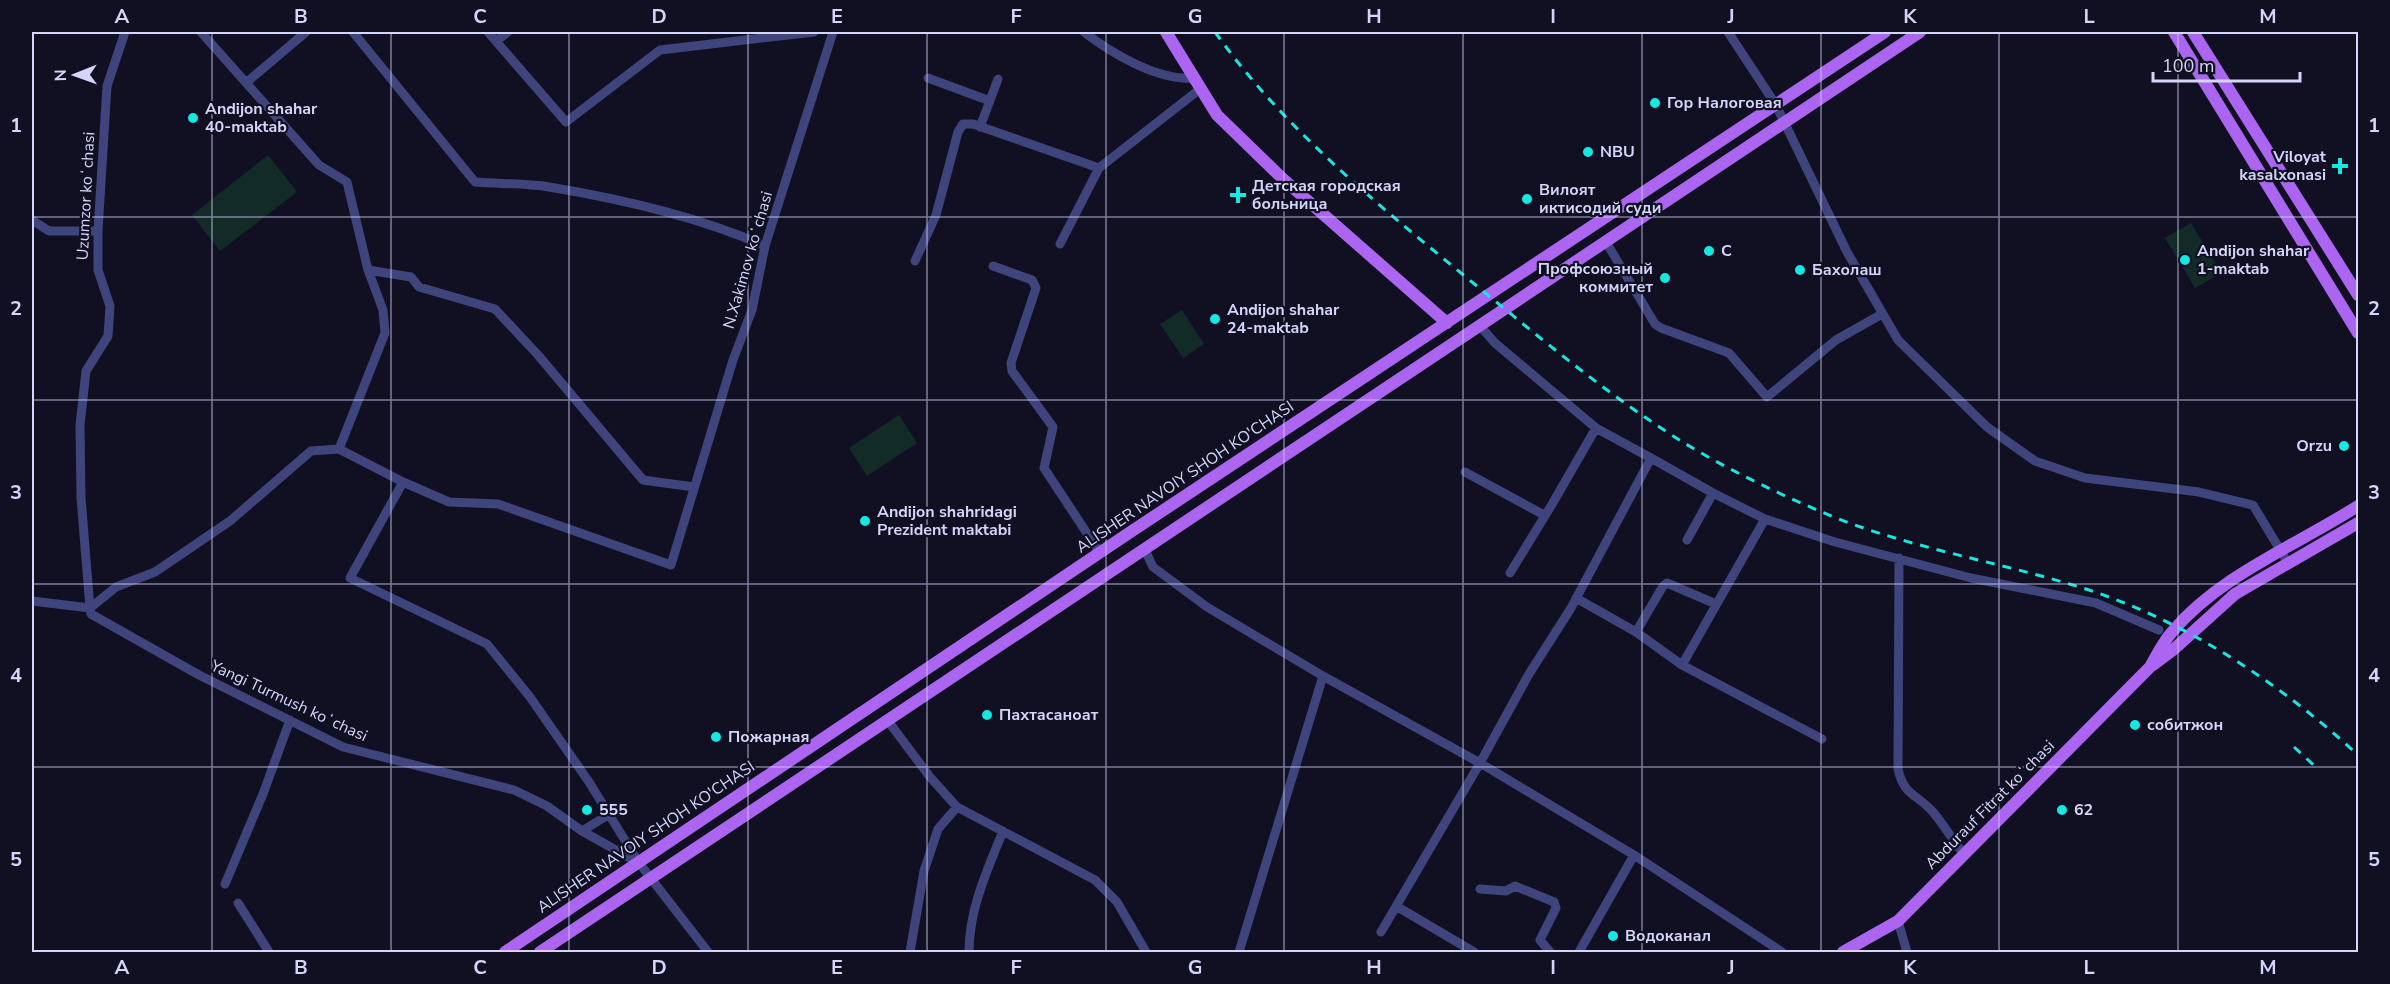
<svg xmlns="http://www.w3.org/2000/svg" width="2390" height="984" viewBox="0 0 2390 984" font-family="'Nunito Sans',sans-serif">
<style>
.green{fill:#132b27}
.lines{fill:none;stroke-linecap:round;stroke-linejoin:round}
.minor{stroke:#3f447d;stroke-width:9}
.major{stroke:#ab65f1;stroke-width:12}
.rail{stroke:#15e7e1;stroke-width:3;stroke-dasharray:9 8;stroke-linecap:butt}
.grid{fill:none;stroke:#d4d5fb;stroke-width:1.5;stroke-opacity:0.55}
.poi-dot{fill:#15e7e1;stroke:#111022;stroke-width:2}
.labels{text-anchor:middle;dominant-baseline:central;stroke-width:4.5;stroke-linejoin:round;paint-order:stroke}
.poi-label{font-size:16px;font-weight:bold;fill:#d4d5fb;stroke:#111022;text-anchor:start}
.street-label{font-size:16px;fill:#d4d5fb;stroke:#111022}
.neatline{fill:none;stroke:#d4d5fb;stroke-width:2}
.grid-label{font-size:20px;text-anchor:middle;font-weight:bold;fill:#d4d5fb}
</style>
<rect width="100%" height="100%" fill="#111022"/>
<path class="green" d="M268 155 297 192 220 251 192 215Z
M2191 223 2221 273 2195 288 2165 238Z
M1182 310 1204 344 1183 358 1160 324Z
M899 415 917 443 867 476 849 448Z"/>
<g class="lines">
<path class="minor" d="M125 32 107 86 98 231V270L110 306 108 336 86 371 80 425 81 498 90 608 116 587 155 572 230 521 311 451 339 449 403 482 350 578 487 644 530 697 589 782 639 863 708 952
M201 32 319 165 347 182 368 270 383 310 385 333 339 449
M353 32 475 182C499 184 525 183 549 187 622 199 697 216 765 246
M488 32 566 122 660 50 814 32
M1084 32C1111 53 1158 81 1193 78
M1728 32 1776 105 1847 252 1898 340 1987 427 2035 461 2085 478 2199 492 2253 505 2288 563
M496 41 508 32
M928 78 990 101
M247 82 306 32
M980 127 998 79
M32 220 49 231H98
M1606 242 1655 324 1661 328 1729 353 1767 397 1836 340 1882 314
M1060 244 1099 168 1200 89
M915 261 936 215 958 132 963 124H973L1099 168
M993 266 1032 280 1036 288 1011 363 1012 371 1053 427 1044 468 1100 553
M368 270 411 277 419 287 495 309 538 355 643 480 694 487
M1480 326 1495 343 1596 428 1651 458
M1465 472 1544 515
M403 482 449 502 498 504 671 565 733 360 752 310 765 246 833 32
M1687 540 1713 493
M1145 550 1153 567 1207 607 1323 676 1480 763 1634 855 1782 952
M1899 558 1898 769C1904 796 1916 793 1933 812 1944 825 1953 841 1964 854
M1510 573 1551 506 1596 428
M1576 598 1636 632 1682 665 1822 739
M32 601 90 608 91 614 199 675 343 747 514 790 547 806 582 831 637 862
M1636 632 1663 586 1667 583 1716 604
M1682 665 1765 519
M888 721 930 777 957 807 1095 880 1117 902 1146 952
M582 831 608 815
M225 884 263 794 290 720
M1480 889 1506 891 1515 886 1554 902 1556 908 1540 940 1550 952
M238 903 269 952
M1396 906 1474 952
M1898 921 1907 952
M1381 932 1480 763 1529 674 1571 608 1651 458 1713 493 1765 519 1835 542 1971 578 2096 603 2159 630
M910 952 924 871 938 829 957 807
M969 952C969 909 987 871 1003 831
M1239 952 1323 676
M1579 952 1634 855"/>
<path class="major" d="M1166 32 1217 115 1283 179 1447 323
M2174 32 2358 333
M2193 32 2358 295
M2153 665 2173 650 2235 594 2358 523
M505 952 1132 531 1885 32
M540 952 1920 32
M1843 952 1898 921 2150 667C2157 655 2163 642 2172 632 2220 575 2297 545 2358 506"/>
<path class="rail" d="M1215 32C1282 126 1372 200 1461 273 1532 331 1603 392 1681 441 1730 471 1783 496 1836 518 1918 550 2005 563 2089 590 2189 623 2281 684 2358 755
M2294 747 2319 770"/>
</g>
<path class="grid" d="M212 32V952M391 32V952M569 32V952M748 32V952M927 32V952M1106 32V952M1284 32V952M1463 32V952M1642 32V952M1821 32V952M1999 32V952M2178 32V952M32 217H2358M32 400H2358M32 584H2358M32 767H2358"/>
<g class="poi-dot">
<circle cx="1655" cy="103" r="6"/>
<circle cx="193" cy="118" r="6"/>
<circle cx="1588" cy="152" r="6"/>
<path d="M2337 157h6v6h6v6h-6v6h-6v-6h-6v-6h6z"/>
<path d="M1235 186h6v6h6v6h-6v6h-6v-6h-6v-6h6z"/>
<circle cx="1527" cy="199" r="6"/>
<circle cx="1709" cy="251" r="6"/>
<circle cx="2185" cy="260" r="6"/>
<circle cx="1800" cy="270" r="6"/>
<circle cx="1665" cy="278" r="6"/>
<circle cx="1215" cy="319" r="6"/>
<circle cx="2344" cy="446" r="6"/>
<circle cx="865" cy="521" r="6"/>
<circle cx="987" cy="715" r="6"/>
<circle cx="2135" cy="725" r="6"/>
<circle cx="716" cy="737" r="6"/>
<circle cx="587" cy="810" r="6"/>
<circle cx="2062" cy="810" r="6"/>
<circle cx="1613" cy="936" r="6"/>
</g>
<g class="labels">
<g class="poi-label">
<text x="1667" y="103">Гор Налоговая</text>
<text x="205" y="109">Andijon shahar<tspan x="205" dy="18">40-maktab</tspan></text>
<text x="1600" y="152">NBU</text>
<text x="2326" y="157" text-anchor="end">Viloyat<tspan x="2326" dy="18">kasalxonasi</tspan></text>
<text x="1252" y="186">Детская городская<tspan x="1252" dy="18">больница</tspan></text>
<text x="1539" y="190">Вилоят<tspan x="1539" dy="18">иктисодий суди</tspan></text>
<text x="1721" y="251">С</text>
<text x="2197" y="251">Andijon shahar<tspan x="2197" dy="18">1-maktab</tspan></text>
<text x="1653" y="269" text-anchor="end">Профсоюзный<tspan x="1653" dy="18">коммитет</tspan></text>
<text x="1812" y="270">Бахолаш</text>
<text x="1227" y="310">Andijon shahar<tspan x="1227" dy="18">24-maktab</tspan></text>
<text x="2332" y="446" text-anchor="end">Orzu</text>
<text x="877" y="512">Andijon shahridagi<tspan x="877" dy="18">Prezident maktabi</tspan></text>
<text x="999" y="715">Пахтасаноат</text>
<text x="2147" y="725">собитжон</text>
<text x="728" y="737">Пожарная</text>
<text x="599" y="810">555</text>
<text x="2074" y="810">62</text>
<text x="1625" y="936">Водоканал</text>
</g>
<g class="street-label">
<text transform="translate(86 196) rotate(-87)">Uzumzor koʻchasi</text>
<text transform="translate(748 260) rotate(-74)">N.Xakimov koʻchasi</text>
<text transform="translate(1185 477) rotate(-34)">ALISHER NAVOIY SHOH KO'CHASI</text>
<text transform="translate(289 701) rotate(25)">Yangi Turmush koʻchasi</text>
<text transform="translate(1990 805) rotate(-45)">Abdurauf Fitrat koʻchasi</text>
<text transform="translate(646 837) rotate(-34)">ALISHER NAVOIY SHOH KO'CHASI</text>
</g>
</g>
<rect width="2390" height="984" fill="none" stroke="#111022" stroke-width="66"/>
<g transform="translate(75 75) rotate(269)" stroke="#111022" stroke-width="4.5" paint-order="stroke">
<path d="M0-4.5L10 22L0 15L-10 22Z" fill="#d4d5fb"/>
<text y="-9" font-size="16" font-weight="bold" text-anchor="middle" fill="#d4d5fb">N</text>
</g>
<path d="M2153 72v9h147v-9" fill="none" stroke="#d4d5fb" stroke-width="3"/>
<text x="2162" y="72" font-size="18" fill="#d4d5fb" stroke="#111022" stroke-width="4.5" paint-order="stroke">100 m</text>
<rect x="33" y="33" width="2324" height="918" class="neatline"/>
<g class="grid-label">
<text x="122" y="23">A</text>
<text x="301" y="23">B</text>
<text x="480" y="23">C</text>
<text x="659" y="23">D</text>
<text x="837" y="23">E</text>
<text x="1016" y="23">F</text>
<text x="1195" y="23">G</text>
<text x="1374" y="23">H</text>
<text x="1553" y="23">I</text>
<text x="1731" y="23">J</text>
<text x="1910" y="23">K</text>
<text x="2089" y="23">L</text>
<text x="2268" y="23">M</text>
<text x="16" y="132">1</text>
<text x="2374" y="132">1</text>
<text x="16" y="315">2</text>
<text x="2374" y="315">2</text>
<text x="16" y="499">3</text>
<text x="2374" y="499">3</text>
<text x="16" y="682">4</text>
<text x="2374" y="682">4</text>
<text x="16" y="866">5</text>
<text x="2374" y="866">5</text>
<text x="122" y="974">A</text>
<text x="301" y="974">B</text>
<text x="480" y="974">C</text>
<text x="659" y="974">D</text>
<text x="837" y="974">E</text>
<text x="1016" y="974">F</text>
<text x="1195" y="974">G</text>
<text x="1374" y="974">H</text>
<text x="1553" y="974">I</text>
<text x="1731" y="974">J</text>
<text x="1910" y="974">K</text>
<text x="2089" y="974">L</text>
<text x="2268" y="974">M</text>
</g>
</svg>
